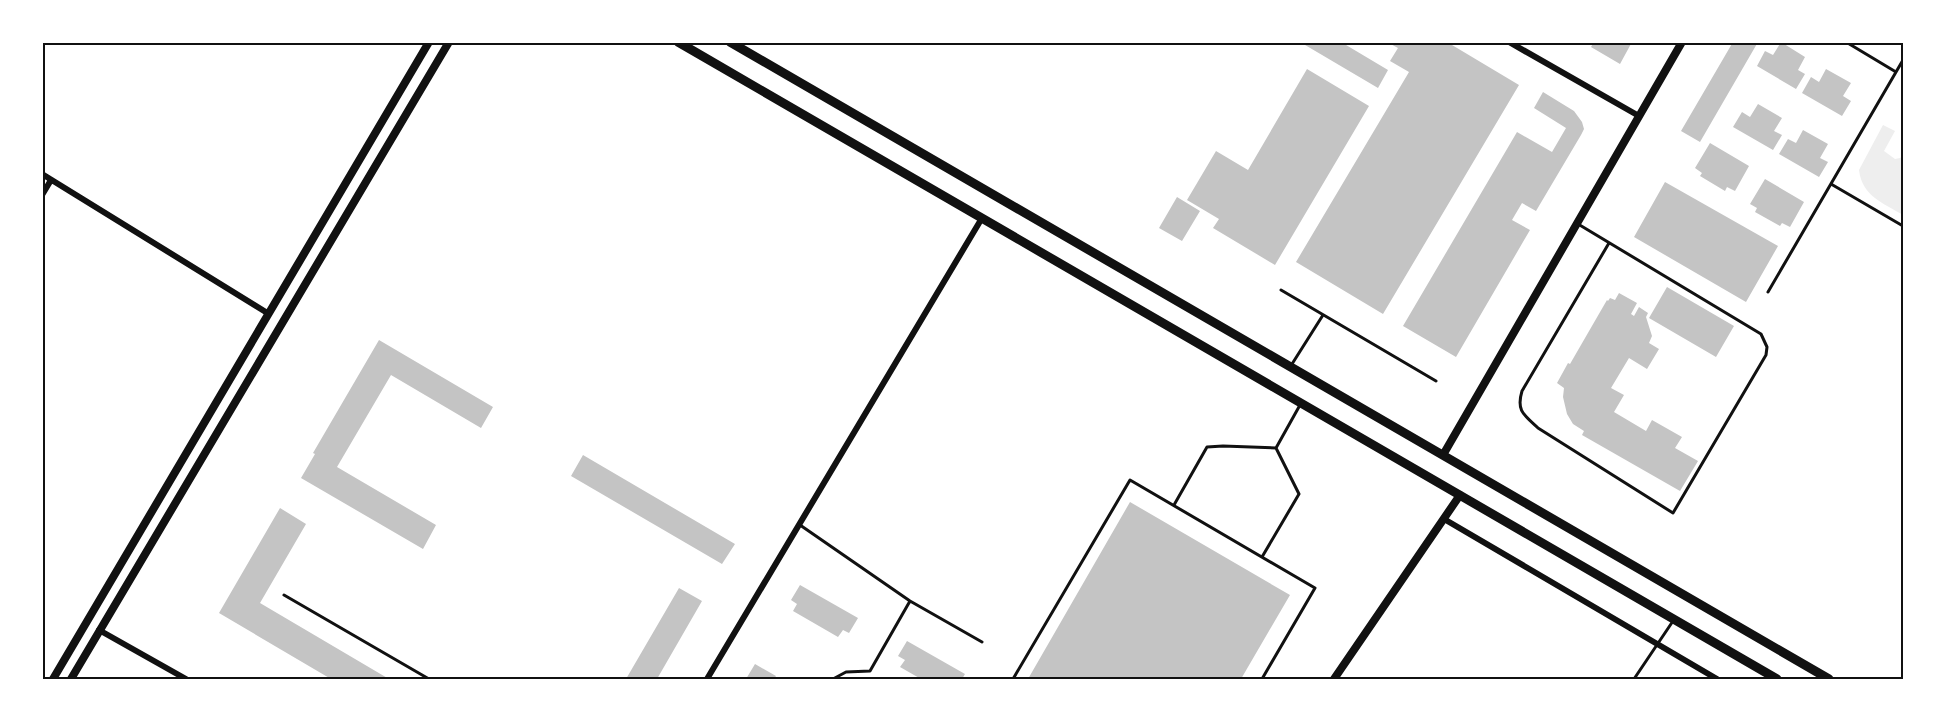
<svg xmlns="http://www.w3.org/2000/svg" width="1945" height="721" viewBox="0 0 1945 721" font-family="'Nunito Sans',sans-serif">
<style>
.green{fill:#eee}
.building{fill:#c4c4c4}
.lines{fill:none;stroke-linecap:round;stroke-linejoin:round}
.service{stroke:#111;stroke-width:3}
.minor{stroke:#111;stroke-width:6}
.tertiary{stroke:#111;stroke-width:8}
.secondary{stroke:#111;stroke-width:8}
.primary{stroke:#111;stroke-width:9}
.neatline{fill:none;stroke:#111;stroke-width:2}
</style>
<rect width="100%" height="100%" fill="#fff"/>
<path class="green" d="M1883 125 1895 131 1884 151 1895 159 1900 158 1903 156V215C1883 203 1862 196 1859 170Z"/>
<path class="building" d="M1300 42H1341L1388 70 1378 88Z
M1387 42H1447L1519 85 1383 314 1296 262 1409 72 1390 61 1398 48Z
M1594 42H1632L1620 64 1591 47Z
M1733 42H1758L1700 142 1681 131Z
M1781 42 1805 57 1798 70 1805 74 1796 89 1757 66 1765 51 1773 55Z
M1307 69 1369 106 1275 265 1213 228 1219 219 1187 200 1216 151 1248 170Z
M1826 69 1851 83 1843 96 1851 101 1842 116 1802 93 1811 77 1819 82Z
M1543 92 1574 111 1582 122 1584 129 1581 135 1536 211 1522 203 1512 220 1530 230 1456 357 1403 326 1517 132 1552 152 1566 128 1534 108Z
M1758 104 1782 118 1774 131 1782 135 1773 150 1733 127 1742 112 1750 117Z
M1803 130 1828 144 1820 158 1828 162 1819 177 1779 154 1788 139 1796 143Z
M1710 143 1749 166 1735 191 1727 187 1725 191 1700 176 1702 173 1695 168Z
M1765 179 1804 202 1790 227 1782 223 1780 226 1755 212 1757 208 1750 204Z
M1665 182 1778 246 1746 302 1634 237Z
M1177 197 1200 211 1182 241 1159 228Z
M1667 287 1734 326 1716 357 1649 318Z
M1619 293 1637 303 1631 314 1634 316 1639 307 1648 313 1646 317 1652 336 1649 343 1659 349 1647 369 1629 358 1611 388 1624 395 1614 412 1646 431 1652 420 1682 437 1675 448 1698 461 1680 491 1582 435 1584 431 1573 424 1567 414 1563 397 1564 388 1557 383 1568 363 1570 364 1607 300 1608 301 1610 298 1615 300Z
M379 340 493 407 481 428 391 375 337 467 436 525 423 549 301 478 315 454 313 453Z
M583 455 735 544 722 564 571 476Z
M1130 502 1290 595 1241 679H1028Z
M280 508 306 524 260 603 389 679H331L219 613Z
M800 585 858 618 849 633 843 630 838 637 793 611 797 604 791 600Z
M679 588 702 601 657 679H626Z
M907 641 965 674 962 679H921L900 667 905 660 898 656Z
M755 664 776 676 774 679H746Z"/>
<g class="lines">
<path class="service" d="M1846 42 1896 72
M1831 184 1903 226
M1578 224 1761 334 1767 347 1766 355 1673 513 1538 428C1524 415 1516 411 1522 391L1609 243
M1281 290 1436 381
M1768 292 1903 60
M1292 364 1323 315
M1276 448 1300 405
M1174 505 1207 447 1223 446 1276 448 1299 494 1262 557
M800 525 910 601 982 642
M284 595 429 679
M833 679 846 672 870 671 910 601
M1013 679 1130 480 1315 588 1262 679
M1634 679 1673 621"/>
<path class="minor" d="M1509 42 1639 116
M42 174 269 314
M42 195 51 180
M1444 519 1717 679
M99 630 186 679
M707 679 982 218"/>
<path class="tertiary" d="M1443 455 1682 42
M1334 679 1460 495"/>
<path class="secondary" d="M53 679 429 42
M71 679 449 42"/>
<path class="primary" d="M678 42 1777 679
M730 42 1829 679"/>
</g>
<rect width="1945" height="721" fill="none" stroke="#ffffff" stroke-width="87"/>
<rect x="44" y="44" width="1858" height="634" class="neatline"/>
</svg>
